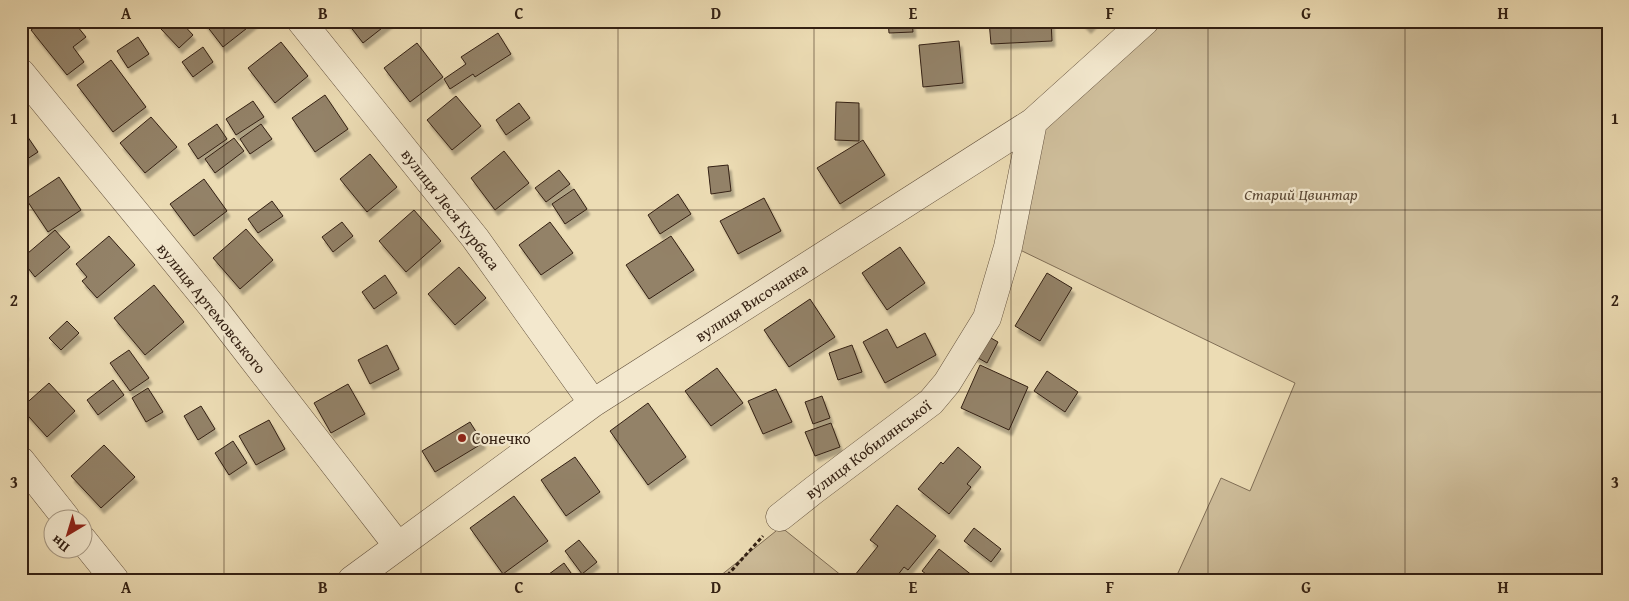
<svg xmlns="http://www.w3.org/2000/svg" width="1629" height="601" viewBox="0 0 1629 601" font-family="'Gentium Book Plus',serif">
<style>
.green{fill:#cdbc99;stroke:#806e56}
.building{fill:#938267;stroke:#332013;filter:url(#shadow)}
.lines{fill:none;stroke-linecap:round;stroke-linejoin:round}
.minor-casing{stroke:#614f3b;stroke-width:29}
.path{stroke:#332013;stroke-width:3;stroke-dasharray:4 2.5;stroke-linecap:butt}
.minor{stroke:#f3e8ce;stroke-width:28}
.grid{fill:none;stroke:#332013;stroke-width:1;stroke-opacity:0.55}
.poi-dot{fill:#8f2418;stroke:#f3e8ce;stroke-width:2}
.labels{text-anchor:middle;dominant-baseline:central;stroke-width:4.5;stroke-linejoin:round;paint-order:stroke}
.park-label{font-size:16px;font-style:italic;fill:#5a4734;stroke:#f3e8ce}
.street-label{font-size:16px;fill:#332013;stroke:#f3e8ce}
.poi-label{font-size:16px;fill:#332013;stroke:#f3e8ce;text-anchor:start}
.neatline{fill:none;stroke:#332013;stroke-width:2}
.grid-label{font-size:16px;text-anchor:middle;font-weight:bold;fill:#332013}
</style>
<defs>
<filter id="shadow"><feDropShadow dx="3" dy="5.5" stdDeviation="1" flood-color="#0004"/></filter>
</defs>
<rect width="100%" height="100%" fill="#ecdcb4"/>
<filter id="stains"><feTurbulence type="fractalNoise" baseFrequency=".004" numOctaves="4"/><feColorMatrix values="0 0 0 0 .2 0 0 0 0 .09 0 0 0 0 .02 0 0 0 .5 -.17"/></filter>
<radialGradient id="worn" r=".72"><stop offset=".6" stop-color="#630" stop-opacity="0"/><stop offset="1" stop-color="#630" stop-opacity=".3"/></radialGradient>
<path class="green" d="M1145 21H1608V580H1169L1178 573 1221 478 1250 491 1295 383 1018 249 1033 122Z
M781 527 847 580H715Z"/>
<path class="building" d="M43 21H73L86 37 73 47 84 62 67 75 31 30Z
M169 21H180L193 35 179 48 161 29Z
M203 21H256L223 47Z
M346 21H391L363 43Z
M888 21H912L913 32 889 33Z
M989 21H1051L1052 41 991 44Z
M1081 21H1095L1088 28Z
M498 33 511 54 475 77 473 74 450 89 444 79 466 64 461 57Z
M138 37 149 54 128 68 117 51Z
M959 41 963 83 923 87 919 45Z
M281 42 308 76 275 103 248 68Z
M417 43 443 77 410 102 384 68Z
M203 47 213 62 193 77 182 62Z
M111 60 146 107 113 132 77 85Z
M325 95 348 129 315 152 292 118Z
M456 96 481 126 452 150 427 120Z
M253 101 264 117 236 135 226 119Z
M836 102 859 103V141L835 140Z
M519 103 530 118 506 135 496 120Z
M151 117 177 147 145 173 120 143Z
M217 124 227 139 198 159 188 144Z
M261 124 272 139 250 154 240 139Z
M21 127 38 152 21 163Z
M234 138 244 151 215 173 205 159Z
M863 140 885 175 840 204 817 168Z
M504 151 529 183 495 210 471 178Z
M370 154 397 187 367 212 340 179Z
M728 165 731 191 711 194 708 167Z
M559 170 570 184 546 202 535 188Z
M59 177 81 210 48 232 26 199Z
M204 179 227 211 194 236 170 204Z
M574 189 587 209 565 224 552 204Z
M678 194 691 214 660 234 648 215Z
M764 198 781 231 738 254 720 221Z
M272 201 283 216 258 233 248 219Z
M414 210 441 241 406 272 379 241Z
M342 222 353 236 333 252 322 237Z
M550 222 573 253 541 275 519 245Z
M246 229 273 260 240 289 213 258Z
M55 230 70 247 35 277 21 259Z
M109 236 135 265 97 298 82 281 87 277 76 264Z
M671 236 694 270 649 299 626 265Z
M900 247 925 283 887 310 862 273Z
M459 267 486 298 455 325 428 294Z
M1047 273 1072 288 1040 341 1015 326Z
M385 275 397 293 374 309 362 292Z
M154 285 184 322 145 355 114 318Z
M810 299 835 337 789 367 764 330Z
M67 321 79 333 61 350 49 338Z
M887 329 897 348 925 333 936 355 885 383 863 342Z
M984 334 998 342 987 363 973 355Z
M387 345 399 369 370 384 358 360Z
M852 345 862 372 838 380 829 353Z
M21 348 26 354 21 359Z
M129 350 149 378 130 391 110 363Z
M980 365 1028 387 1009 430 961 408Z
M717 368 743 403 711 426 685 391Z
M1047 371 1078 392 1065 412 1034 391Z
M113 380 124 395 98 415 87 400Z
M49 383 75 411 47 437 21 408Z
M348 384 365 414 331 433 314 403Z
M148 388 163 412 146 422 132 398Z
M776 389 792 422 763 434 748 401Z
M822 396 830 418 813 424 805 402Z
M648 403 686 457 648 485 610 431Z
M201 406 215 429 198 440 184 416Z
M269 420 285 449 256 465 239 436Z
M470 422 483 443 435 472 422 451Z
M831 423 840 447 815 456 805 432Z
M233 441 247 463 229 475 215 453Z
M104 445 135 477 101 508 71 476Z
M958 447 981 467 967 484 971 487 949 514 918 489 941 462 943 464Z
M575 457 600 492 566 516 541 480Z
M514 496 548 541 503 574 470 528Z
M897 505 936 536 908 570 904 567 894 580H861L855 575 878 546 870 540Z
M974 528 1001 549 991 562 964 541Z
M579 540 597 562 582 574 565 551Z
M939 549 978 580H934L922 571Z
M564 563 576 580H541Z"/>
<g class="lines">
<defs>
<path id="minor" d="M301 21 475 238 593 403
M21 73 212 306 398 546
M21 461 66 518
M780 517 814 490 931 402 947 383 987 318 1008 247 1033 122
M82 539 115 580
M352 580 593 403 1033 122 1145 21"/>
</defs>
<use href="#minor" class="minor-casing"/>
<path class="path" d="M723 580 763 536"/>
<use href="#minor" class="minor"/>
</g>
<path class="grid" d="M224 21V580M421 21V580M618 21V580M814 21V580M1011 21V580M1208 21V580M1405 21V580M21 210H1608M21 392H1608"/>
<circle class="poi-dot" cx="462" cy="438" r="5"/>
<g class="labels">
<g class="park-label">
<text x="1301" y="194">Старий Цвинтар</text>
</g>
<g class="street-label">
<text transform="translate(451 209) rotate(52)">вулиця Леся Курбаса</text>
<text transform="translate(751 302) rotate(-33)">вулиця Височанка</text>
<text transform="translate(212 308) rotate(51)">вулиця Артемовського</text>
<text transform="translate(868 449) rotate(-37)">вулиця Кобилянської</text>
</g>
<g class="poi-label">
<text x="472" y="438">Сонечко</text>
</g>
</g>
<rect width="1629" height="601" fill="none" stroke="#ecdcb4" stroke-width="55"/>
<g transform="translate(68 534) rotate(218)"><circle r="24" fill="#f3e8ce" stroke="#a69883"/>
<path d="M0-4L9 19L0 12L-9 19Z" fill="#8f2418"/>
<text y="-8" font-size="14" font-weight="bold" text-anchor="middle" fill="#332013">Пн</text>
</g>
<rect x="28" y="28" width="1574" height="546" class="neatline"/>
<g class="grid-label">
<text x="126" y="19">A</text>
<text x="323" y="19">B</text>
<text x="519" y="19">C</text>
<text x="716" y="19">D</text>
<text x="913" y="19">E</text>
<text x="1110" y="19">F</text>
<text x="1306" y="19">G</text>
<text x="1503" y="19">H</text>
<text x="14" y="124">1</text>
<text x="1615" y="124">1</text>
<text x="14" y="306">2</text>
<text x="1615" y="306">2</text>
<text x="14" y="488">3</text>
<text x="1615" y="488">3</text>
<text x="126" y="593">A</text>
<text x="323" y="593">B</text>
<text x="519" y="593">C</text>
<text x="716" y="593">D</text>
<text x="913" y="593">E</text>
<text x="1110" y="593">F</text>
<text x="1306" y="593">G</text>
<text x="1503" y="593">H</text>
</g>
<rect width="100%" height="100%" filter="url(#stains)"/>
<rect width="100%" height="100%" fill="url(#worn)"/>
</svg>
